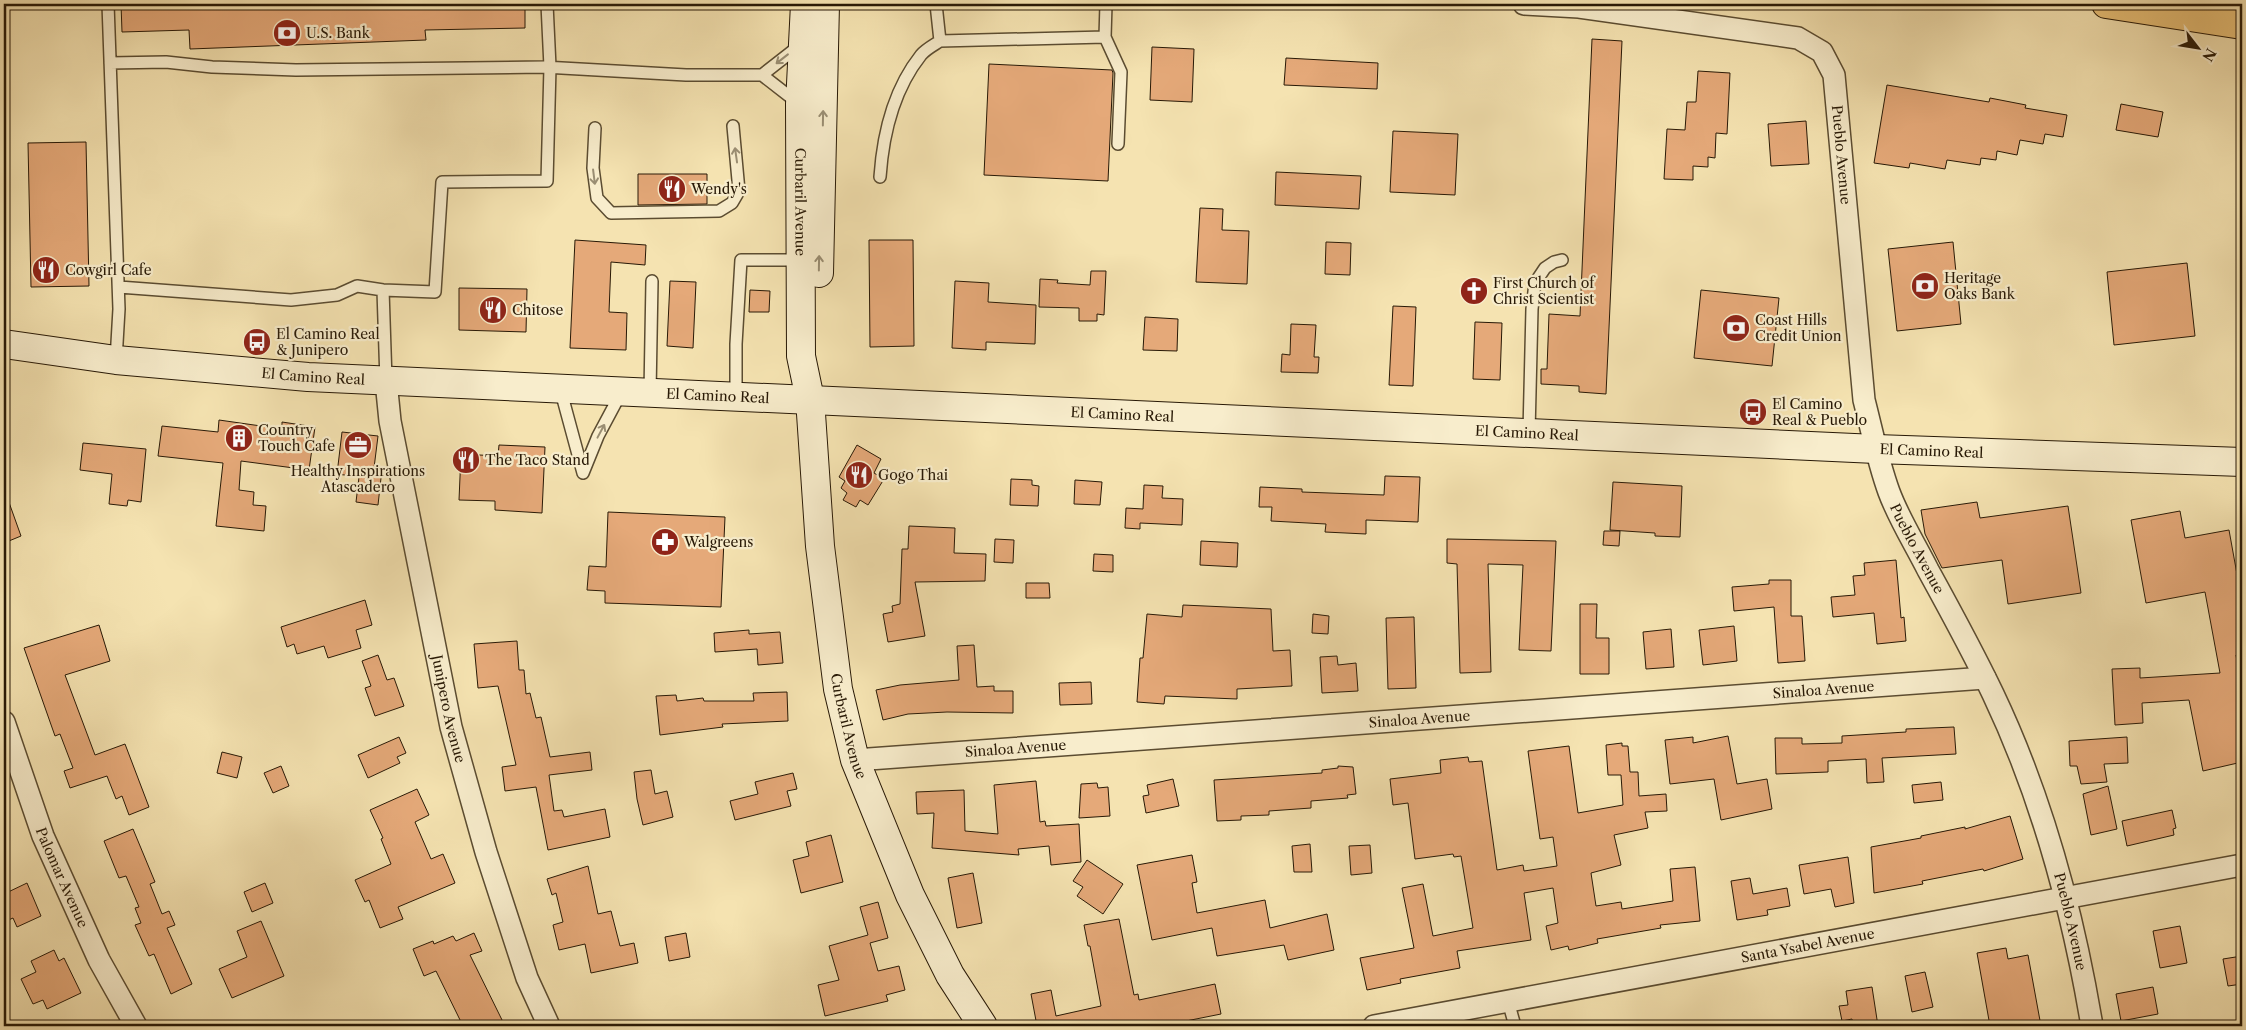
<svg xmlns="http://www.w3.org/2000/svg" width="2246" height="1030" viewBox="0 0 2246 1030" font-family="'Libre Caslon Text',serif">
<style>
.building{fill:#e5a979;stroke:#281906}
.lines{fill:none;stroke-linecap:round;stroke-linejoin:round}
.lane-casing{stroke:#5b4c31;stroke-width:14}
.street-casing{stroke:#5b4c31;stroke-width:24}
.secondary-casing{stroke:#281906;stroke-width:30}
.highway-casing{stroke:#281906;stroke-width:30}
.lane{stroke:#f8edcc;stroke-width:11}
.street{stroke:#f8edcc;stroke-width:21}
.secondary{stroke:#f8edcc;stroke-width:28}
.highway{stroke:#eac278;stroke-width:28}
.oneway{stroke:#9a8e73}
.labels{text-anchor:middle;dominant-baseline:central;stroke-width:4.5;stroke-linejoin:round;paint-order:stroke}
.poi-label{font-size:14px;fill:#281906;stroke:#f8edcc;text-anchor:start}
.street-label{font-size:14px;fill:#281906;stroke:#f8edcc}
</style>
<rect width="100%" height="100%" fill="#f5e3b1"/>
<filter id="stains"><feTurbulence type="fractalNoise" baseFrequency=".004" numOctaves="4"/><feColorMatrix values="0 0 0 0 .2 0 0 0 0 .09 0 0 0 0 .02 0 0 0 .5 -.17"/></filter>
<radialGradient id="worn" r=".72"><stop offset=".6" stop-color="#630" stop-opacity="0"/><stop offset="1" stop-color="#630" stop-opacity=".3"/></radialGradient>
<path class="building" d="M121 4H525V28L425 30 426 40 190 49 189 30 122 32Z
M1592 39 1622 41 1606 394 1579 392V386L1541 384V369H1547L1549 314 1580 316Z
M1152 47 1194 49 1192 102 1150 100Z
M1286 58 1378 63 1377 89 1284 85Z
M989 64 1112 70 1113 73 1108 181 984 175Z
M1698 71 1730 73 1727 134 1716 133 1715 158 1708 157V167L1693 166V180L1664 179 1667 129 1685 130 1687 102H1696Z
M1887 85 1989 102 1990 98 2026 105 2025 108 2067 115 2063 137 2045 134 2043 144 2020 140 2017 155 1997 151 1996 160 1981 158 1980 165 1947 160 1945 169 1910 163 1909 168 1874 163Z
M2121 104 2163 112 2158 137 2116 130Z
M1806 121 1809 164 1771 166 1768 124Z
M1393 131 1458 134 1455 195 1390 192Z
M86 142 89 286 31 287 28 143Z
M1276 172 1361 176 1359 209 1275 205Z
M638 174H707V204L638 205Z
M1200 208 1223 209 1222 230 1249 231 1247 284 1196 282Z
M575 240 646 245 645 265 611 262 609 312 627 313 626 350 570 348Z
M869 240H913L914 346 870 347Z
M1326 242 1351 243 1350 275 1325 274Z
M1953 242 1961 324 1897 331 1888 249Z
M2187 263 2195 336 2114 345 2107 272Z
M1091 271H1106L1104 315 1097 314V321H1079V308L1039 307 1040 279 1058 280 1057 283 1090 285Z
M670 281 696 282 693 348 667 346Z
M955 281 989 283 988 302 1036 305 1035 344 986 342V350L952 348Z
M459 288 527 289 526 332 459 330Z
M750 290 770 291 769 312H749Z
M1701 290 1779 298 1772 366 1694 358Z
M1393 306 1416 307 1413 386 1389 385Z
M1145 317 1178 319 1177 351 1143 350Z
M1475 322 1502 323 1500 380 1473 379Z
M1291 324 1316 325 1314 357H1319L1318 373 1281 372 1282 354 1290 355Z
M219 420 282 429V422L315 427 309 470 241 461 239 490 254 492 253 505 266 506 264 531 216 526 223 463 158 456 162 426 218 432Z
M342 432 378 436 374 468 382 469 378 505 356 502 359 477 337 474Z
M83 443 146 449 141 502 128 500 127 506 109 504 112 474 80 470Z
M499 445 545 447 542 513 495 510V501L459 500 461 454 498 456Z
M857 445 881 459 874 473 884 479 868 505 860 500 856 507 843 500 847 493 841 488 845 481 839 477Z
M1385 476 1420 477 1418 522 1366 520V534L1325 532 1326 524 1271 521 1272 507H1259L1260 487 1302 489V492L1384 495Z
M1011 479 1032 480V485L1039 486 1038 506 1010 505Z
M1075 480 1102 482 1100 505 1074 504Z
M1613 482 1682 486 1680 537 1655 536V533L1610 530Z
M1144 485 1163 486 1162 498 1183 499 1182 525 1140 523V529L1125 528 1126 508 1143 509Z
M4 494H6L21 536 4 543Z
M1977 502 1980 518 2068 506 2081 593 2008 604 2002 560 1942 568 1925 534 1921 510Z
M2180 511 2185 538 2229 530 2242 602V654L2236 655 2242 692V762L2203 771 2189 700 2142 703 2143 723 2115 725 2112 669 2140 668V678L2220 673 2205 592 2146 603 2131 520Z
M608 512 725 517 721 607 605 603V591L587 590 589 566 606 567Z
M909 526 955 528 954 553 986 554 985 581 915 582 925 636 888 642 883 614 893 612 892 606 900 604 902 549H908Z
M1604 531H1620L1619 546 1603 545Z
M995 539 1014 540 1013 563 994 562Z
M1447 539 1556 541 1551 651 1519 650 1523 565 1488 564 1491 672 1460 673 1457 564 1447 563Z
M1201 541 1238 543 1237 567 1200 565Z
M1094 554 1113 555V572L1093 571Z
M1896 560 1901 618 1904 617 1906 641 1877 644 1874 613 1833 617 1831 597 1855 595 1853 576 1865 575 1864 563Z
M1769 580H1791V616H1802L1805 661 1778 663 1774 607 1734 611 1732 587 1769 584Z
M1026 583H1049L1050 598H1026Z
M365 600 372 625 356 630 361 648 328 658 324 646 297 654 294 644 287 647 281 627Z
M1580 604H1597L1596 638H1609V674H1580Z
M1183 605 1271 609 1273 651 1290 650 1292 686 1237 689V699L1165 696 1164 704 1137 702 1140 658H1143L1147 614 1182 617Z
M1313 614 1329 616 1328 634 1312 633Z
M1414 617 1416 688 1388 689 1386 618Z
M99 625 110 661 65 675 95 755 125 744 149 807 129 815 122 796 116 799 107 776 70 788 64 771 73 768 60 734 55 736 24 648Z
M1734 626 1737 661 1703 665 1699 630Z
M1671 629 1674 667 1646 669 1643 632Z
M749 630V634L780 632 783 663 758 665 757 649 715 652 714 633Z
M517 641 519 670H524L526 694 530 693 536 718 541 717 550 757 590 752 592 770 549 775 554 811 562 810 564 817 605 809 610 837 548 850 536 787 505 791 502 767 516 765 498 686 478 688 474 644Z
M974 645 977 687 994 686V691H1013V713L947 712 908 714 883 720 876 690 900 685 959 680 957 646Z
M378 655 387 680 394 678 404 706 375 716 365 688 371 686 362 661Z
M1337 656 1338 665 1356 663 1358 691 1322 693 1320 657Z
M1091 682 1092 704 1060 705 1059 683Z
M787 692 788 721 722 724 723 727 660 735 656 696 676 695 677 701 703 698 704 701H754L753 693Z
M1954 727 1956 754 1882 758 1884 782 1867 783 1866 759 1828 761V772L1776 774 1775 738H1802V744L1842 743V736L1906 732V729Z
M1728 736 1737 784 1767 779 1772 809 1721 820 1714 779 1670 784 1665 740 1693 737V743Z
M399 737 406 753 397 757 400 763 368 778 358 755Z
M2127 737 2128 763 2104 764 2107 782 2081 784 2077 766H2070L2069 741Z
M1622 743V746H1628L1630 772H1638L1639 796 1666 794 1667 811 1645 812 1648 828 1614 835 1621 865 1591 873 1596 906 1621 902 1622 909 1673 901 1670 869 1695 867 1700 921 1660 925 1661 928 1597 939 1598 943 1569 950 1568 946 1551 950 1546 926 1558 923 1553 888 1524 893 1531 940 1457 951 1460 968 1400 979 1401 983 1367 990 1360 958 1414 948 1402 888 1423 884 1433 936 1473 928 1461 856 1454 857 1453 854 1415 859 1408 803 1393 805 1390 779 1441 773 1440 760 1468 757 1469 762 1482 761 1497 870 1523 865 1524 871 1557 866 1553 837 1540 839 1528 751 1569 746 1578 813 1623 805 1621 775H1608L1606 745Z
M222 752 242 757 237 778 217 773Z
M281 766 289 786 273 793 264 773Z
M1338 766 1353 767 1356 794 1347 795 1348 798 1311 801V808L1269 811V815L1241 816V820L1217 821 1214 780 1322 773V770L1338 768Z
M651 770 655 794 667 791 673 817 643 825 637 799 634 772Z
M793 773 797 789 787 791 791 806 735 820 730 801 758 794 755 782Z
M1173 779 1179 806 1146 813 1143 796 1149 795 1147 785Z
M1036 781 1040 822 1045 821 1046 826 1079 824 1081 862 1051 865 1049 846 1018 849 1019 855 932 848 934 813 917 814 916 792 964 790 965 831 998 834 994 785Z
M1941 782 1943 800 1914 803 1912 785Z
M1097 783 1098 788 1108 787 1110 816 1079 818 1081 784Z
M2108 786 2117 829 2091 835 2083 794Z
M417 789 429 815 415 822 431 859 443 854 455 883 398 907 403 919 380 928 369 900 365 902 355 880 391 864 381 839 383 838 370 810Z
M2172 810 2176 828 2173 829 2174 835 2127 846 2122 821Z
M2010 816 2023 859 1984 871 1983 869 1922 881 1923 884 1874 893 1871 847 1921 838V836L1965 827V829Z
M133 829 155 882 150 884 162 914 169 911 175 925 167 928 192 984 171 994 154 954 149 956 135 925 141 923 135 908 139 907 126 876 119 878 104 841Z
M831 835 843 882 801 893 793 860 809 856 806 842Z
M1310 844 1312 872H1294L1292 846Z
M1370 845 1372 873 1351 875 1349 846Z
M1192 855 1197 882 1192 883 1197 913 1265 900 1270 928 1327 914 1334 950 1288 960 1284 945 1217 956 1212 928 1152 940 1137 865Z
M1848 857 1854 903 1835 907 1831 889 1804 894 1799 865Z
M1087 860 1123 884 1103 914 1077 896 1083 887 1073 881Z
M588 866 598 914 611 911 620 946 634 943 638 963 591 973 585 944 559 950 553 925 563 922 556 893 552 895 547 879Z
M973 873 982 923 957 928 948 878Z
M1750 878 1753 894 1787 888 1790 906 1767 910 1768 915 1737 920 1731 881Z
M27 883 41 916 17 927 13 918 4 922V894Z
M265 883 273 903 252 912 244 892Z
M878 902 888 938 870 943 878 971 899 966 905 990 886 995 888 1001 825 1016 818 985 839 980 829 946 868 935 860 907Z
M1119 919 1134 995 1138 994 1139 1000 1215 984 1221 1014 1161 1026H1037L1031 994 1051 990 1056 1016 1101 1006 1090 946H1088L1084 925Z
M261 921 284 976 232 998 219 969 247 957 237 931Z
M2180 926 2187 963 2160 968 2153 931Z
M474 933 482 951 470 955 505 1026H463L436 971 424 976 413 949 433 941 434 944 453 936 456 941Z
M686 933 690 957 669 961 665 937Z
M2006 948 2008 959 2028 955 2041 1026H1990L1977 953Z
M54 950 59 961 64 958 81 993 47 1009 43 1000 33 1004 21 979 36 972 31 961Z
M2242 956V984L2228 986 2223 959Z
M1925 972 1933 1007 1912 1012 1905 976Z
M1872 987 1878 1026H1853L1852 1019 1842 1021 1839 1006 1848 1005 1846 991Z
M2153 987 2158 1014 2121 1021 2116 994Z"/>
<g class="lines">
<defs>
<path id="lane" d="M108 4 119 309 116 360
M1105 37 1106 4
M940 41 1105 37 1121 72 1118 144
M110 63 166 62 212 67 296 70 544 67 686 75H762L799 46
M762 75 798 103
M595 128 593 168 597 198 611 213 719 211 732 203 739 191 733 126
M880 177C883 133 894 89 921 55 926 49 934 45 940 41L936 4
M119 287 291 300 337 295 357 286 383 290 435 292 442 182 547 181 550 67 547 4
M383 290 386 381
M560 388 583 473
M650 392 652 281
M736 396V344L741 260H801
M1529 432 1532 309 1535 283 1545 268 1554 262 1562 260
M583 473 598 436 622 391
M1508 1001 1515 1026"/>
<g id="street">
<path id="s1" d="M1524 4 1579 7 1798 38 1822 52 1834 75 1864 400C1872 431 1878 462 1889 492 1899 519 1915 544 1928 570 1950 610 1973 652 1993 694 2043 799 2073 912 2092 1026"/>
<path id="s2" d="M386 381 390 421 451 727 486 852 527 978 549 1026"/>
<path id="s3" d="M4 722 43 836 99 960 136 1026"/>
<path id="s4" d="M855 760 1985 678"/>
<path id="s5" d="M1374 1026 2242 865"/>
</g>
<g id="secondary">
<path id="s6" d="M805 4 800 104 801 356 810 399 820 546 838 689 855 760 910 895 950 975 983 1026"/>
<path d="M819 273 825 4"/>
<path id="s7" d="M4 344 116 360 308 377 1876 449 2242 462"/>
</g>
<path id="highway" d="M2106 4 2242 25"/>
</defs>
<use href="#lane" class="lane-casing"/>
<use href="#street" class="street-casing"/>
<use href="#secondary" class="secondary-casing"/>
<use href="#highway" class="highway-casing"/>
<use href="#lane" class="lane"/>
<use href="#street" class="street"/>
<use href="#secondary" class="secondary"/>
<use href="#highway" class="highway"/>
</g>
<defs><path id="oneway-shaft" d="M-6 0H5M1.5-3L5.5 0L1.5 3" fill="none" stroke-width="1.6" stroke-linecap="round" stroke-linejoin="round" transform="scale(1.25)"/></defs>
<g class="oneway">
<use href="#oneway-shaft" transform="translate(782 59) rotate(142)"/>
<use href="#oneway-shaft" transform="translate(823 118) rotate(-89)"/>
<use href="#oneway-shaft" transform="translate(736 155) rotate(-98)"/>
<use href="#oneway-shaft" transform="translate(594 177) rotate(83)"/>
<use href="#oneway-shaft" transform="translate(819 263) rotate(-89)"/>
<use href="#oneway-shaft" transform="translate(601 431) rotate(-62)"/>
</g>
<defs>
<symbol id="bank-disc" viewBox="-11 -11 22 22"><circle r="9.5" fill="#8f2418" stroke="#f8edcc"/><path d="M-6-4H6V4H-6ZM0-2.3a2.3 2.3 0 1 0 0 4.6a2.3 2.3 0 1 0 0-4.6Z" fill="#fff"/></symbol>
<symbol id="restaurant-disc" viewBox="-11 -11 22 22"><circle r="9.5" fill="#8f2418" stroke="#f8edcc"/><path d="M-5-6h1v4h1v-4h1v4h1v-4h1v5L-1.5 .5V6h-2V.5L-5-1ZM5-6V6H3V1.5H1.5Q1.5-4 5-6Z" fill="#fff"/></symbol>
<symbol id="church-disc" viewBox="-11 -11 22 22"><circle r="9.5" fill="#8f2418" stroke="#f8edcc"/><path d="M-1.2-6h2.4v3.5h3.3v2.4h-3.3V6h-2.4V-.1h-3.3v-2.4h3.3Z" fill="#fff"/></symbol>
<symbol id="bus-disc" viewBox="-11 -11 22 22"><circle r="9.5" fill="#8f2418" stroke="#f8edcc"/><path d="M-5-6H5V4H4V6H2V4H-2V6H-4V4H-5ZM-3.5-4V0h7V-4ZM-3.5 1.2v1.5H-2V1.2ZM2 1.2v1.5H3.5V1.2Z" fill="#fff"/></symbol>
<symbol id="building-disc" viewBox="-11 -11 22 22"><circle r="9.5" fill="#8f2418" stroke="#f8edcc"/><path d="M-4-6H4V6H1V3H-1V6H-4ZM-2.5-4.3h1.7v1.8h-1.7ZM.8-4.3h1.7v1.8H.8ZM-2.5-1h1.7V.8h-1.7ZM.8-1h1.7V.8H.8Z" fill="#fff"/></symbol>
<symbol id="office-disc" viewBox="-11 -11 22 22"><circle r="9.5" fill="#8f2418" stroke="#f8edcc"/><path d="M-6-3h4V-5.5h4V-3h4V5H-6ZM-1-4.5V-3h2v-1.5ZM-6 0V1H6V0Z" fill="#fff"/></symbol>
<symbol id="pharmacy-disc" viewBox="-11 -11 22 22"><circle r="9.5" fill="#8f2418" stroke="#f8edcc"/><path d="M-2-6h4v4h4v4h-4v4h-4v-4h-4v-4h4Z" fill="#fff"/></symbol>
</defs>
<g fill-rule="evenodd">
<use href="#bank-disc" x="271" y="17" width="32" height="32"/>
<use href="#restaurant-disc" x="656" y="173" width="32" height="32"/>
<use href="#restaurant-disc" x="30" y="254" width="32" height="32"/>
<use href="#bank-disc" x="1909" y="270" width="32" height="32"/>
<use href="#church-disc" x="1458" y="275" width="32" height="32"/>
<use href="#restaurant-disc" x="477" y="294" width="32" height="32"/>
<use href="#bank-disc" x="1720" y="312" width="32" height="32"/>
<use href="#bus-disc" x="241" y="326" width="32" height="32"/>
<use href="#bus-disc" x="1737" y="396" width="32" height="32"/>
<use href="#building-disc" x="223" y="422" width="32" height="32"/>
<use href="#office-disc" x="342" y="429" width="32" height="32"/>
<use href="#restaurant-disc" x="450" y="444" width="32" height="32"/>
<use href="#restaurant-disc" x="843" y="459" width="32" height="32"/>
<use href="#pharmacy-disc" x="649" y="526" width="32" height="32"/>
</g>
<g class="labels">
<g class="poi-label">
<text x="306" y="33">U.S. Bank</text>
<text x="691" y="189">Wendy's</text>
<text x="65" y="270">Cowgirl Cafe</text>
<text x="1944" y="278">Heritage<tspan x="1944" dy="16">Oaks Bank</tspan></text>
<text x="1493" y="283">First Church of<tspan x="1493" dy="16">Christ Scientist</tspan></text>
<text x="512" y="310">Chitose</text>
<text x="1755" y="320">Coast Hills<tspan x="1755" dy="16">Credit Union</tspan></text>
<text x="276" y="334">El Camino Real<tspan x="276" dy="16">&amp; Junipero</tspan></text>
<text x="1772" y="404">El Camino<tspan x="1772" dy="16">Real &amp; Pueblo</tspan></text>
<text x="258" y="430">Country<tspan x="258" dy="16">Touch Cafe</tspan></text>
<text x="485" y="460">The Taco Stand</text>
<text x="358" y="471" text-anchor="middle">Healthy Inspirations<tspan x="358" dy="16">Atascadero</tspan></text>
<text x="878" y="475">Gogo Thai</text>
<text x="684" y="542">Walgreens</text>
</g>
<g class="street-label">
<text stroke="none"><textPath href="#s1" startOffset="410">Pueblo Avenue</textPath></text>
<text stroke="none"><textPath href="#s6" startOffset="198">Curbaril Avenue</textPath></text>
<text stroke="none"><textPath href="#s7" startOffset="311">El Camino Real</textPath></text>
<text stroke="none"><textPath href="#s7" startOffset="716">El Camino Real</textPath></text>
<text stroke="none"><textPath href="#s7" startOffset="1121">El Camino Real</textPath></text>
<text stroke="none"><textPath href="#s7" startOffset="1526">El Camino Real</textPath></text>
<text stroke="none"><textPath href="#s7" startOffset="1931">El Camino Real</textPath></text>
<text stroke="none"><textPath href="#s1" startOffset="815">Pueblo Avenue</textPath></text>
<text stroke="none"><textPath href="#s4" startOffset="971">Sinaloa Avenue</textPath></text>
<text stroke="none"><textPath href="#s2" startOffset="334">Junipero Avenue</textPath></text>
<text stroke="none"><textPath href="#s4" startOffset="566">Sinaloa Avenue</textPath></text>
<text stroke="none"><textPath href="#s6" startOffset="726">Curbaril Avenue</textPath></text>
<text stroke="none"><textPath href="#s4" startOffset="161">Sinaloa Avenue</textPath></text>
<text stroke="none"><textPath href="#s3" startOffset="166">Palomar Avenue</textPath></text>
<text stroke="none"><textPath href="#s1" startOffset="1220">Pueblo Avenue</textPath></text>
<text stroke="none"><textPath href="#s5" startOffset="441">Santa Ysabel Avenue</textPath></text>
</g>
</g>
<rect width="2246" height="1030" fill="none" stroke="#f5e3b1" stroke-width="20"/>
<rect x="5" y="5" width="2236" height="1020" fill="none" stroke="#281906" stroke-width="2.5"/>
<rect x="10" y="10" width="2226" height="1010" fill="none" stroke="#281906"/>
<g transform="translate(2198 48) rotate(121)" stroke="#f8edcc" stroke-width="4" paint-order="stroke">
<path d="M0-4L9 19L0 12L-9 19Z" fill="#281906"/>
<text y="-8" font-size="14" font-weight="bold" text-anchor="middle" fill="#281906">N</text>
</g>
<rect width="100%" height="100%" filter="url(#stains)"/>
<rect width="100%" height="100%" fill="url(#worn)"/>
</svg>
